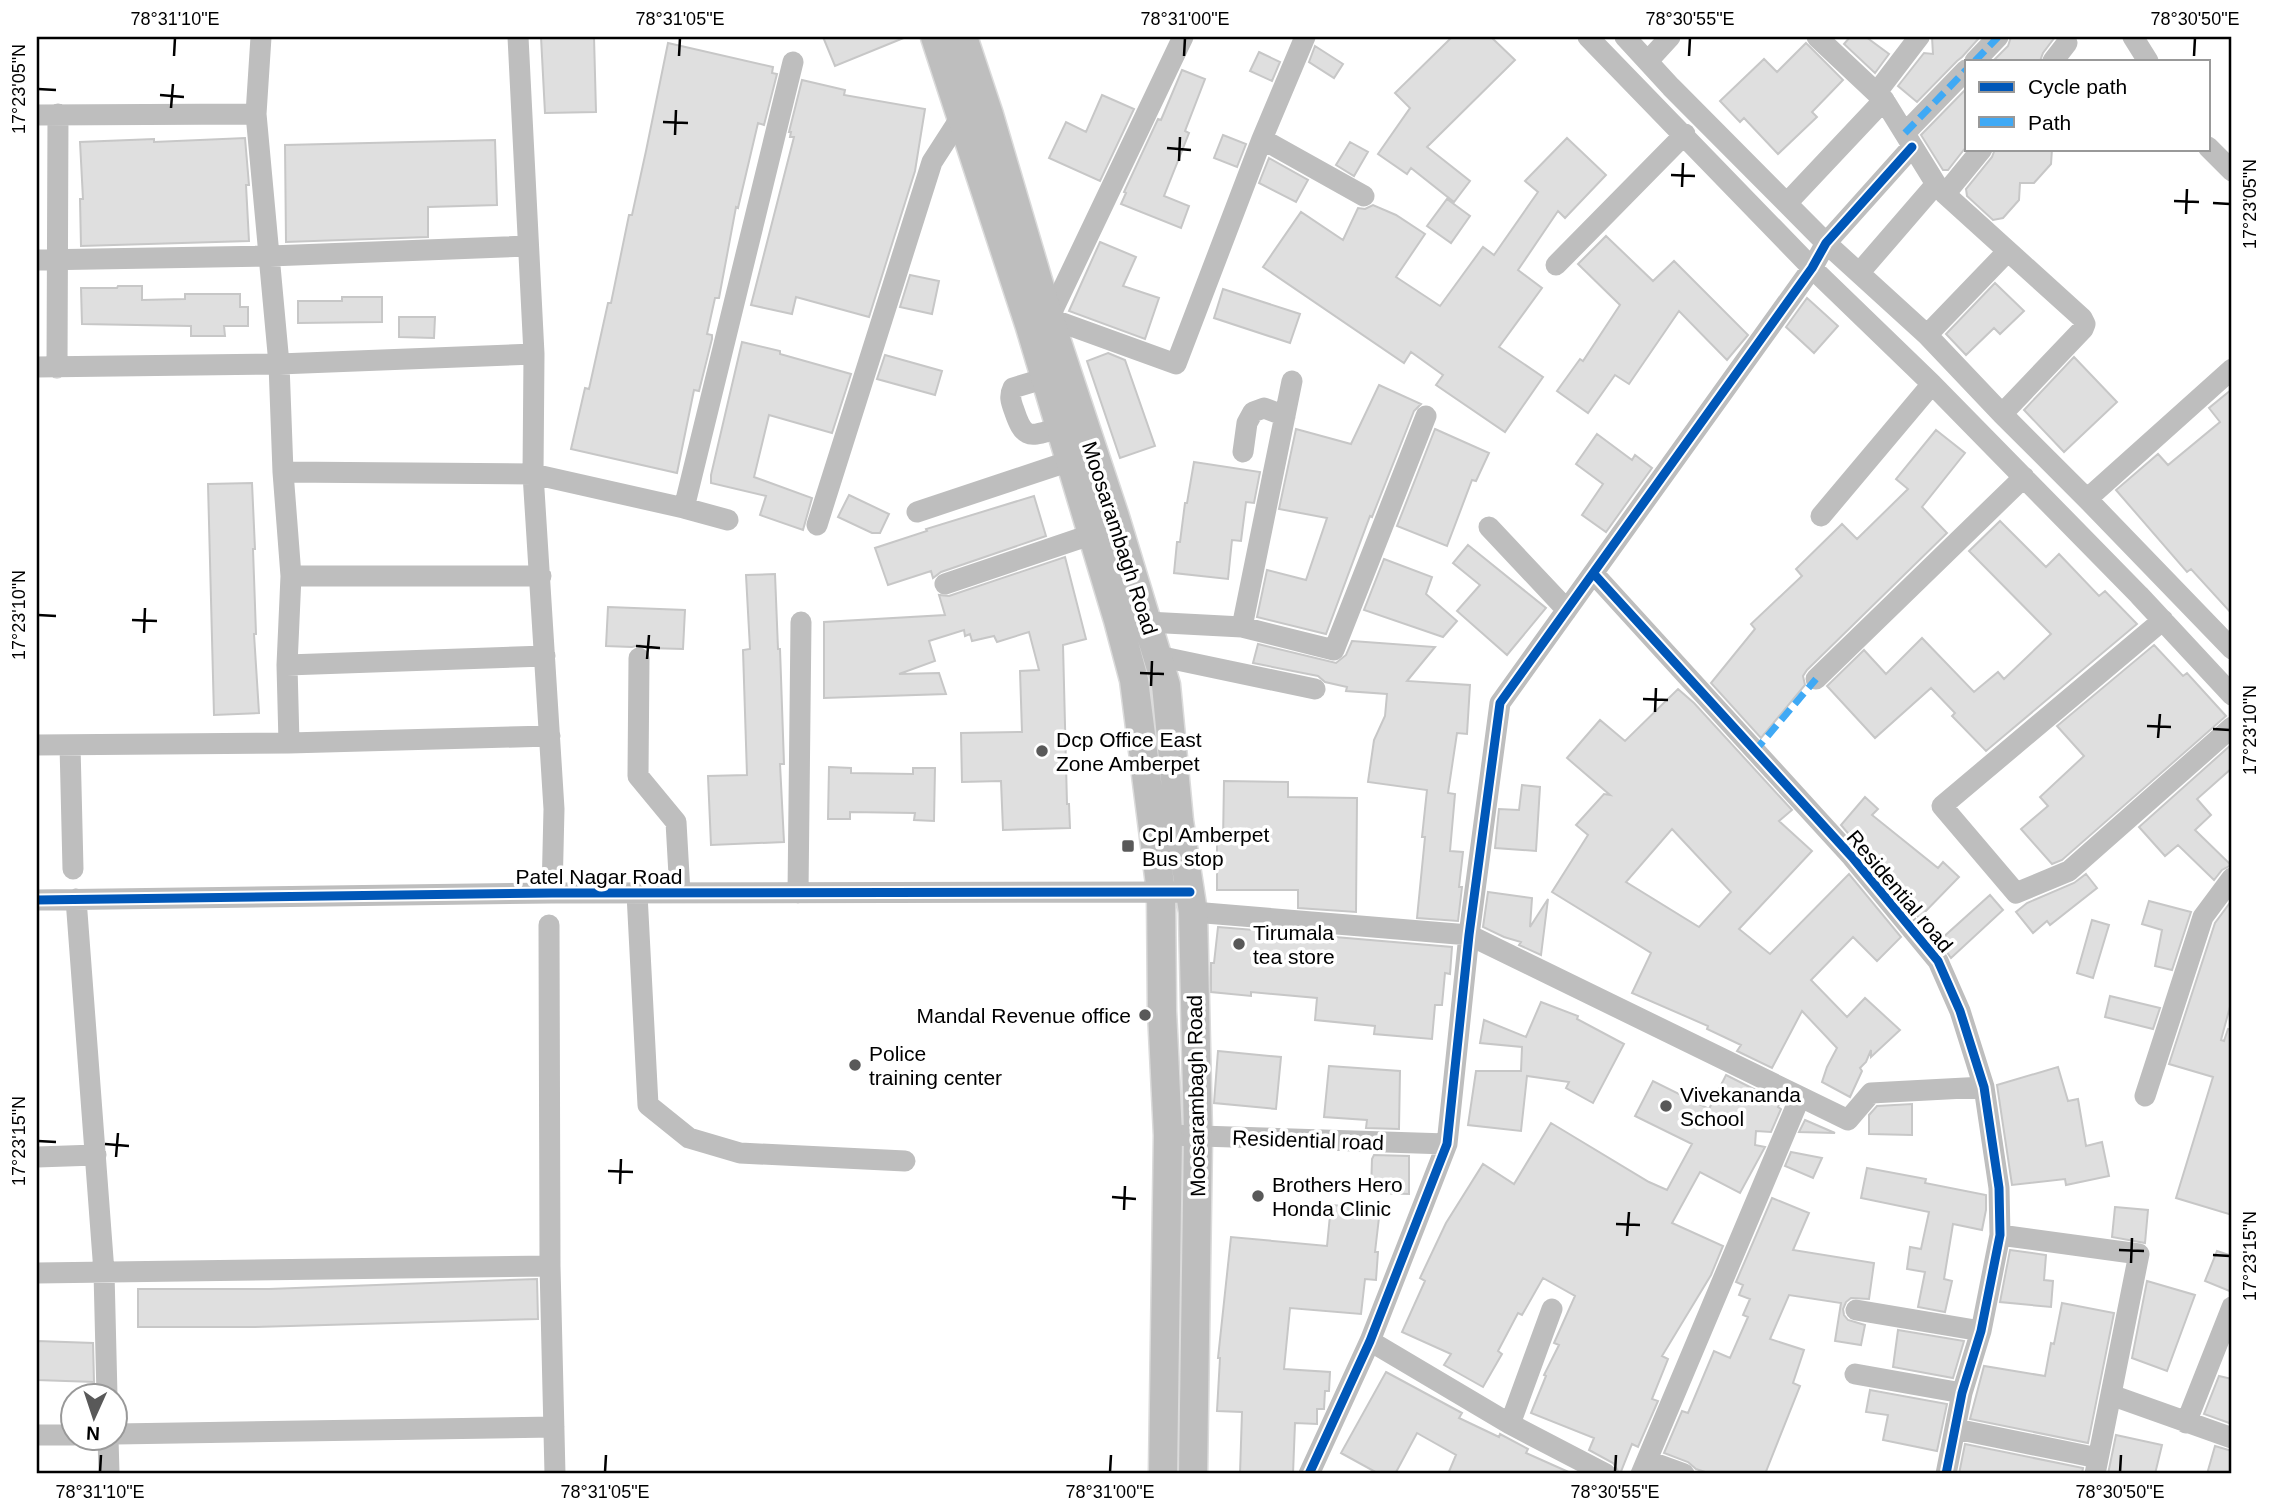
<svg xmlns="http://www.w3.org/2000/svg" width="2269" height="1511" viewBox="0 0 2269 1511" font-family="Helvetica,sans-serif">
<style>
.building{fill:#dfdfdf;stroke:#c7c7c7;stroke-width:2;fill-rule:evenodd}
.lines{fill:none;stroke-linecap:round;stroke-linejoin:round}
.major-casing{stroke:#dbdbdb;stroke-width:31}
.minor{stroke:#bebebe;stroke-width:21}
.major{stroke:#bebebe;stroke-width:28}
.quiet{stroke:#3fa9f5;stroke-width:7;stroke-dasharray:14 7;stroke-linecap:butt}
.cycleway-casing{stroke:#fff;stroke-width:13}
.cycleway{stroke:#0057b8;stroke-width:9}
.ticks{fill:none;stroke:#000;stroke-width:2.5}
.poi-dot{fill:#595959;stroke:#fff;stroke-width:2.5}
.labels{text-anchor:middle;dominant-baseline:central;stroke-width:7;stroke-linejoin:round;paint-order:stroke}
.street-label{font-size:21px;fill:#000;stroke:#fff}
.poi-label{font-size:21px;fill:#000;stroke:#fff;text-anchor:start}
.neatline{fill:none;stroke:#000;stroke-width:2.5}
.ticks-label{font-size:18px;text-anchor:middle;fill:#000}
</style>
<rect width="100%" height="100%" fill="#fff"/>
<path class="building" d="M541 37H594L596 112 545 113Z
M823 37H906L835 66Z
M1452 37H1491L1515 60 1427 147 1470 181 1454 202 1411 168 1407 174 1378 154 1410 108 1395 93Z
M1850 37H1866L1889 54 1875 73 1844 44Z
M1932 37H1980L1962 57 1957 61 1917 102 1898 86 1924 53 1933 54Z
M2011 37H2055L2043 53 2040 61H1993L2008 46Z
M668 43 773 67 772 73 777 74 764 125 758 123 738 208 736 207 719 298H715L707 334 712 335V339L699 391 694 390 677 473 571 449 585 388 589 389 608 303H611L629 215H632L646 151Z
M1806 43 1843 80 1812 112 1817 117 1778 154 1744 118 1740 122 1720 101 1764 59 1777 72Z
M1315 46 1343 64 1334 78 1309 62Z
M1259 52 1280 62 1272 81 1250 71Z
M1182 70 1205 79 1185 131 1189 133 1164 196 1189 206 1181 228 1121 204 1126 193 1124 192 1158 119 1161 120Z
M802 80 845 90 844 95 925 109 915 171 869 317 796 297 792 314 751 305 794 137H790L791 132H789Z
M1966 89V147L1948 170H1943L1921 135Z
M1102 95 1134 109 1100 181 1049 158 1066 122 1086 132Z
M1223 135 1246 144 1237 167 1214 158Z
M245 138 249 185H246L249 241 81 246 80 199H83L80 142 154 139V142Z
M1567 138 1606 175 1565 218 1558 211 1518 270 1542 288 1499 347 1543 377 1505 432 1436 385 1443 375 1411 352 1404 363 1263 267 1301 212 1343 240 1358 208 1365 209 1373 205 1396 215 1425 234 1396 277 1440 306 1483 247 1494 255 1538 192 1525 181Z
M495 140 497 205 428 207V237L286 242 285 145Z
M1350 142 1368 152 1354 176 1336 165Z
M1995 149H2052L2051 164 2034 183H2020L2019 200 2003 218 1993 220 1967 196 1966 189 1992 157Z
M1269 158 1308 180 1296 202 1259 183Z
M1447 199 1470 216 1451 243 1427 226Z
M1606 236 1653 281 1674 261 1748 335 1727 360 1679 311 1629 384 1615 375 1588 413 1557 391 1580 359 1583 361 1620 305 1578 264Z
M1100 242 1136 257 1123 286 1159 298 1145 339 1069 311Z
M910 275 939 281 932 314 900 307Z
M1995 283 2024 311 2000 334 1994 328 1966 355 1946 334Z
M118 286H142V300L185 299V294H240V307H248V326H224L225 336H191V326L82 324 81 288H117Z
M1223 289 1300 314 1290 343 1214 318Z
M342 297H382V322L298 323V301H342Z
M1807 298 1838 326 1814 353 1786 327Z
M399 317H435L434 338 399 337Z
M742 342 780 351V354L851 374 832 433 769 415 754 477 812 498 803 530 760 515 766 496 711 483V475Z
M1108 353 1125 360 1155 446 1120 458 1087 361Z
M885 355 942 371 935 395 877 379Z
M2074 357 2117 402 2064 452 2024 410Z
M1379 385 1421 404 1414 411 1372 517 1370 516 1326 634 1257 617 1267 570 1306 580 1327 518 1279 509 1296 429 1351 444Z
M2232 389V614L2191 569 2187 572 2116 490 2158 454 2168 465 2220 422 2209 408Z
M1435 429 1489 453 1476 481 1472 480 1447 546 1397 526Z
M1936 430 1965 453 1922 507 1947 533 1807 670 1803 676 1805 685 1761 738 1711 683 1755 629 1751 624 1802 576 1796 569 1842 524 1857 539 1908 489 1896 479Z
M1597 434 1632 460 1635 455 1652 468 1606 532 1582 515 1603 484 1576 464Z
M1194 462 1260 472 1254 503 1246 502 1241 541 1232 540 1228 579 1174 573 1177 542H1180L1185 503H1187Z
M252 483 255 549H253L256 634H254L259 713 214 715 208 484Z
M849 495 889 514 880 533H872L838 517Z
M1034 496 1046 536 941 572 933 578 931 571 888 585 875 548 927 531 926 529Z
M2000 521 2046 567 2059 554 2099 596 2105 591 2137 624 1986 751 1952 716 1955 713 1931 688 1875 738 1827 686 1864 650 1886 674 1922 638 1974 692 1998 672 2004 679 2051 634 1969 551Z
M1468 545 1546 608 1507 655 1457 611 1480 585 1453 563Z
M1065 557 1086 639 1063 645 1067 804H1069L1070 828 1003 830 1001 781 962 782 961 733 1022 732 1020 671 1039 670 1029 632 997 642 994 636 972 641 970 634 965 636 964 630 929 641 935 661 899 674 939 673 946 694 824 698V622L945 615 939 595 949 596Z
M1384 559 1432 577 1426 594 1457 621 1443 637 1364 610Z
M775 574 778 649H780L784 764H780L784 842 711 845 708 776 747 775 743 650 750 649 746 575Z
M608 607 685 610 683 649 647 648 640 645 632 647 606 646Z
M1352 641 1435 647 1407 681 1470 685 1467 734 1457 733 1448 793 1455 794 1450 851 1463 852 1459 887H1462L1458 921 1417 918 1425 837H1422L1427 790 1368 782 1374 740 1385 716 1387 694 1346 691 1347 687 1325 682 1318 676 1253 663 1258 644 1336 663 1346 655Z
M2154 645 2183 676 2187 673 2226 716 2062 860 2052 864 2021 829 2048 806 2040 797 2084 756 2057 726Z
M1678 689 1694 703 1792 810 1779 821 1812 851 1739 929 1770 954 1849 874 1901 937 1877 961 1853 937 1811 980 1847 1017 1865 998 1900 1030 1871 1057V1050L1866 1062 1860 1068 1862 1071 1850 1097 1822 1082 1827 1067 1837 1048 1802 1011 1772 1068 1737 1051 1741 1045 1707 1029 1708 1026 1632 993 1651 953 1552 892 1588 835 1576 825 1604 794 1610 795 1567 758 1600 720 1625 741ZM1672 829 1731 892 1699 927 1626 882Z
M2232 744V768L2197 799 2211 815 2195 830 2231 865 2222 870 2214 880 2178 845 2165 856 2139 827Z
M829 767 851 768V773L913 774V768H935L934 821 914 820 915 813 850 812V819H828Z
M1224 781 1288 782V797L1357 798 1356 912 1298 908V890H1217V841H1223Z
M1522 785 1540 787 1536 851 1495 848 1499 809 1519 810Z
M1865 797 1878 809 1872 815 1938 868 1943 862 1959 877 1919 918 1841 825Z
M2086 874 2097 888 2050 925 2047 921 2033 933 2016 912 2027 903 2074 883Z
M1488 892 1532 898 1530 927 1548 899 1541 955 1519 945 1521 942 1504 937 1483 927Z
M1990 895 2003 910 1951 958 1939 941Z
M2232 900V999L2221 1040 2224 1041 2228 1029 2232 1030V1215L2176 1198 2213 1077 2169 1064 2215 923Z
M2149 901 2191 912 2172 970 2155 966 2162 930 2142 924Z
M2092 920 2109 925 2093 978 2077 973Z
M1218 927 1452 947 1450 974 1445 973 1442 1005H1435L1432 1039 1374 1034 1375 1026 1315 1020 1317 998 1251 992V996L1211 992V963H1214Z
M2110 996 2160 1008 2153 1029 2105 1017Z
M1541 1002 1578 1016 1577 1019 1624 1044 1593 1103 1566 1088 1569 1082 1527 1076 1521 1131 1468 1125 1476 1071H1521L1522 1047 1480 1043 1484 1020 1526 1037Z
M1218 1051 1281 1057 1276 1109 1214 1103Z
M1329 1066 1400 1071 1399 1129 1366 1128 1367 1120 1324 1117Z
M2058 1067 2068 1101 2078 1099 2086 1146 2102 1142 2109 1176 2066 1185 2065 1179 2012 1185 1997 1085Z
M1726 1075 1780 1102 1778 1107 1781 1109 1771 1132 1756 1131 1755 1145 1765 1147 1740 1193 1700 1172 1672 1223 1723 1246 1711 1275 1662 1356 1668 1359 1652 1399 1658 1401 1638 1447 1632 1444 1620 1474 1613 1463 1589 1450 1594 1438 1531 1413 1546 1376 1544 1375 1559 1345 1554 1343 1575 1296 1543 1278 1522 1315 1518 1313 1498 1351 1502 1354 1483 1387 1444 1365 1451 1354 1402 1332 1425 1281 1420 1278 1446 1223 1483 1164 1514 1184 1551 1123 1649 1182 1667 1190 1692 1144 1635 1116 1653 1081 1709 1109Z
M1912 1104V1135L1869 1134V1115L1877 1106Z
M1805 1120 1835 1133 1799 1132Z
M1791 1152 1822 1158 1813 1178 1785 1166Z
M1374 1155 1409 1156V1194L1371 1193 1372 1159Z
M1867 1168 1926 1179 1925 1183 1986 1195V1210L1982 1230 1953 1224 1944 1279 1952 1281 1945 1312 1918 1307 1925 1272 1907 1269 1910 1247 1921 1249 1929 1212 1861 1198Z
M1772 1198 1809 1213 1793 1250 1874 1263 1869 1299 1851 1298 1846 1302 1843 1309 1844 1315 1848 1320 1865 1325 1861 1345 1835 1341 1841 1303 1789 1295 1770 1339 1804 1350 1793 1383 1800 1386 1765 1474H1711L1696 1469 1688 1462 1664 1453 1682 1411 1688 1413 1714 1351 1730 1358 1748 1317 1743 1315 1750 1299 1739 1295 1743 1285 1736 1282Z
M1331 1205 1380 1209 1375 1252H1378L1376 1280 1365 1279 1361 1314 1290 1308 1284 1369 1330 1372 1329 1391H1325L1324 1409H1317V1424L1295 1423 1293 1474H1240L1242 1412 1217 1411 1220 1358H1218L1231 1237 1327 1246Z
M2115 1207 2148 1210 2145 1243 2112 1237Z
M2010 1250 2046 1255 2044 1280 2053 1281 2051 1307 2000 1302Z
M2217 1251 2232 1256V1292L2205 1281Z
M537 1279 538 1319 255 1327H138V1289H269Z
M2147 1281 2195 1295 2167 1371 2132 1358Z
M2062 1303 2114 1313 2088 1443 1970 1419 1984 1366 2045 1376 2051 1343 2054 1344Z
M1898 1330 1964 1341 1953 1378 1893 1367Z
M37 1341 93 1343 94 1382 37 1380Z
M1386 1372 1462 1413 1459 1418 1499 1437 1500 1434 1528 1449 1526 1453 1573 1474H1448L1456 1455 1417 1433 1395 1474H1379L1341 1453Z
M2219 1376 2232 1379V1424L2204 1414Z
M1870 1390 1947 1404 1937 1451 1883 1440 1888 1415 1866 1412Z
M2116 1435 2162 1445 2155 1474H2108Z
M1965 1444 2083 1468 2082 1474H1959Z
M2215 1446 2232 1451V1474H2207Z"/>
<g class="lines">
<defs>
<path id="major" d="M935 37 1030 327 1118 620 1134 680 1161 892 1162 1011 1168 1135 1163 1474
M963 37 989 115 1049 318 1115 517 1166 685 1179 821 1193 912 1198 1136 1193 1474"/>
</defs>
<use href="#major" class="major-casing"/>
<path class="minor" d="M261 37 256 114 279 364 283 472 291 576 287 665 289 743
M518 37 534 354 533 474 554 809 552 893
M1183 37 1049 318 1176 364 1262 139 1305 37
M1588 37 1812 268 1932 384 2139 595 2232 695
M1625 37 1671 87 1826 243 1927 335 2002 414 2087 499 2232 649
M1817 37 1884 100 1936 184 1945 194 2082 318 2085 324 2083 329 2002 414
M2133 37 2148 61
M1648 61 1670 37
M1975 61 1998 37
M2053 61 2067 43
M1877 92 1919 37
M37 115 256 114
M1905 133 1966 70
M1262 139 1364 196
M2208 147 2232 171
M1945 194 1982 149
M1787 203 1884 100
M37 260 270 256 528 246
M1556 265 1685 134
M1860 272 1936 184
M1927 335 2007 252
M37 367 279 364 534 354
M57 368 58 114
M1046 378 1013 388C1009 396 1011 402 1014 410 1025 443 1031 435 1060 428
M1243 452 1247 423 1253 412 1264 408 1285 416
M283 472 533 474 684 508 728 520
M2087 499 2232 369
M684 508 793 62
M917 512 1070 461
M1821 516 1932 384
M817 525 932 162 961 117
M1489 527 1567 610
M1594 574 1852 857 1938 961 1960 1011 1984 1087 1999 1188 2000 1235 1981 1331 1962 1393 1946 1474
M291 576H541
M945 584 1093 534
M2163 620 1942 806 2016 893 2069 871 2232 727
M1147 622 1242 627 1334 650 1426 416
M1242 627 1292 381
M1158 656 1315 689
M639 658 638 776 676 822 680 893
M287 665 545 656
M1816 679 2024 477
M37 745 289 743 550 736
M70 745 73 869
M798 893 801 622
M637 894 648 1105 689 1138 740 1153 905 1161
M76 899 104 1272 107 1396
M37 900 552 893 1190 892
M1193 912 1469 935 1848 1120 1871 1093 1984 1087
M549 925 550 1266 555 1474
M2145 1096 2203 917 2232 878
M1168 1135 1447 1144
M37 1157 96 1155
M2000 1235 2139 1254 2095 1474
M37 1273 550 1266
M1856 1310 1981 1331
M1370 1341 1510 1424 1606 1474
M1855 1374 1962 1393
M2111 1395 2232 1438
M2186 1423 2232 1307
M1510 1424 1552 1309
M1956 1429 2098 1458
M116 1434 554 1427
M37 1435H74
M108 1438 109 1473
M1648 1461 1684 1474
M1309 1474 1370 1341 1447 1144 1469 935 1500 703 1812 268 1826 243 1912 147
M1641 1474 1800 1097"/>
<use href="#major" class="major"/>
<path class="quiet" d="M1975 61 1998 37
M1905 133 1966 70
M1754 752 1816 679"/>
<defs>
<path id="cycleway" d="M1594 574 1852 857 1938 961 1960 1011 1984 1087 1999 1188 2000 1235 1981 1331 1962 1393 1946 1474
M37 900 552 893 1190 892
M1309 1474 1370 1341 1447 1144 1469 935 1500 703 1812 268 1826 243 1912 147"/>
</defs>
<use href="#cycleway" class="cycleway-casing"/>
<use href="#cycleway" class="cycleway"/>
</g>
<path class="ticks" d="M174 56 175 38M679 56 680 38M1184 56 1185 38M1689 56 1690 38M2194 56 2195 38M38 89 56 90M160 95 184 97M171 108 173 84M663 122 688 123M675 135 676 110M1167 148 1191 150M1179 161 1180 137M1671 175 1695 176M1682 187 1683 163M2174 201 2199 202M2213 203 2230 204M2186 214 2187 189M38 615 56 616M132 620 157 621M144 633 145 608M636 646 660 648M647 659 649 635M1140 673 1164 674M1151 686 1152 661M1643 699 1668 700M1655 712 1656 688M2147 726 2171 727M2213 729 2230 730M2158 738 2160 714M38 1141 56 1142M105 1144 129 1146M116 1157 118 1133M608 1171 633 1172M620 1184 621 1159M1112 1197 1136 1199M1124 1210 1125 1186M1616 1224 1640 1225M1627 1236 1629 1212M2119 1250 2144 1251M2213 1255 2230 1256M2131 1263 2132 1238M100 1472 101 1455M605 1472 606 1455M1110 1472 1111 1455M1615 1472 1616 1455M2120 1472 2121 1455"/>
<g class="poi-dot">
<circle cx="1042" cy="751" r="7"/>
<rect x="1121" y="839" width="14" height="14" rx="3.5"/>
<circle cx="1239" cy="944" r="7"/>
<circle cx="1145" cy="1015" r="7"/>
<circle cx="855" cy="1065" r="7"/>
<circle cx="1666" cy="1106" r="7"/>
<circle cx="1258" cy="1196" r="7"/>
</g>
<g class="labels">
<g class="street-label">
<text transform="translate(1120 538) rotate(72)">Moosarambagh Road</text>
<text x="599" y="876">Patel Nagar Road</text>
<text transform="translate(1900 891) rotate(50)">Residential road</text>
<text transform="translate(1196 1096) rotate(-91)">Moosarambagh Road</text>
<text transform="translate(1308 1140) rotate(2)">Residential road</text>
</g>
<g class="poi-label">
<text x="1056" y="739">Dcp Office East<tspan x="1056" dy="24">Zone Amberpet</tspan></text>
<text x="1142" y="834">Cpl Amberpet<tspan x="1142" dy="24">Bus stop</tspan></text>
<text x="1253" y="932">Tirumala<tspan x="1253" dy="24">tea store</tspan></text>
<text x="1131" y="1015" text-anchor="end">Mandal Revenue office</text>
<text x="869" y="1053">Police<tspan x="869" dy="24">training center</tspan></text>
<text x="1680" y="1094">Vivekananda<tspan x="1680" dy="24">School</tspan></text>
<text x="1272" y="1184">Brothers Hero<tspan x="1272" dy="24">Honda Clinic</tspan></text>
</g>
</g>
<rect width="2269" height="1511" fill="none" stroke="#ffffff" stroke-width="77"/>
<rect x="1965" y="60" width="245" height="91" fill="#ffffff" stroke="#999999" stroke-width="2"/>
<rect x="1979" y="82" width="35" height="10" fill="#0057b8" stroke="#999999" stroke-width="2"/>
<text x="2028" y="94" font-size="21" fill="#000000">Cycle path</text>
<rect x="1979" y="117" width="35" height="10" fill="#3fa9f5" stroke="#999999" stroke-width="2"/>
<text x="2028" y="130" font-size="21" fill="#000000">Path</text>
<g transform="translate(94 1417) rotate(183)"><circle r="33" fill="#ffffff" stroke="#999999" stroke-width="2"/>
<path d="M0-5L12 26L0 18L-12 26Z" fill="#595959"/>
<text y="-10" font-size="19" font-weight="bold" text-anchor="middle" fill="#000000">N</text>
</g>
<rect x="38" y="38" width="2192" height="1434" class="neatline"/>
<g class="ticks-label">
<text x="175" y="25">78°31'10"E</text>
<text x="680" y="25">78°31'05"E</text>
<text x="1185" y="25">78°31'00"E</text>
<text x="1690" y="25">78°30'55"E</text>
<text x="2195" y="25">78°30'50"E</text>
<text transform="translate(19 89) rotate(-90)" y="6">17°23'05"N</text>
<text transform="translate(2250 204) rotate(-90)" y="6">17°23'05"N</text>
<text transform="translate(19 615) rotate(-90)" y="6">17°23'10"N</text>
<text transform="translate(2250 730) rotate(-90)" y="6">17°23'10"N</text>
<text transform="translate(19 1141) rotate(-90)" y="6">17°23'15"N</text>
<text transform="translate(2250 1256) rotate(-90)" y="6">17°23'15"N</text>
<text x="100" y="1498">78°31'10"E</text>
<text x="605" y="1498">78°31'05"E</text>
<text x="1110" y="1498">78°31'00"E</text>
<text x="1615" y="1498">78°30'55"E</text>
<text x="2120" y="1498">78°30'50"E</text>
</g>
</svg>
